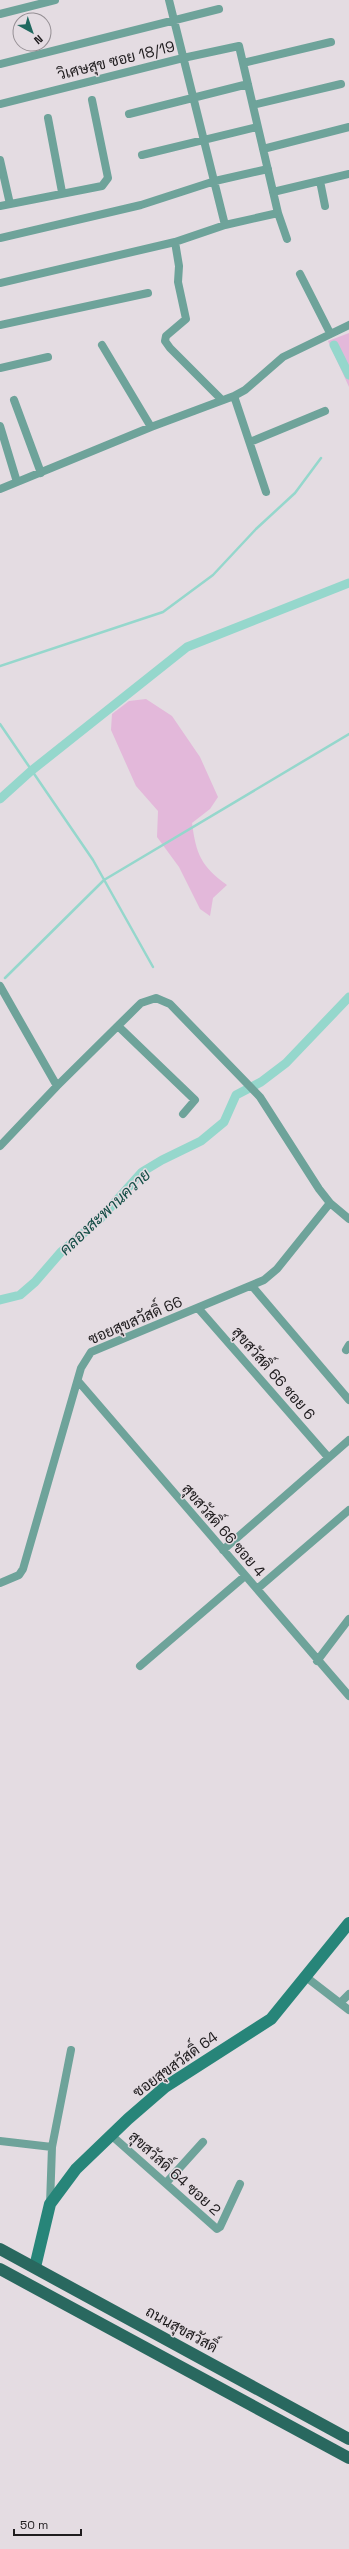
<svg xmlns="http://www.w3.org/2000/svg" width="349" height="2549" viewBox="0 0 349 2549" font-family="'Space Grotesk',Sarabun,sans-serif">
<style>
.green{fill:#e3b8da}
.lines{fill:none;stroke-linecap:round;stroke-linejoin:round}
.stream{stroke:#95d7cc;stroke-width:2.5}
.canal{stroke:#95d7cc;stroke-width:9}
.street{stroke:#6ea39a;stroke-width:8}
.secondary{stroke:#278579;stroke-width:12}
.primary{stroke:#29685f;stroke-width:12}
.labels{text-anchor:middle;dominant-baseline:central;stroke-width:3;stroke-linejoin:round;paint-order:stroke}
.street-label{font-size:15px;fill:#1f1c1e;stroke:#e4dce2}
.water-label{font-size:16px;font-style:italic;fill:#144d46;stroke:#e4dce2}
</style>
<rect width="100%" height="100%" fill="#e4dce2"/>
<path class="green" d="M349 333V387L328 341Z
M146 699 172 716 200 757 218 797 210 809 192 823C196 854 201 866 227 885L213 898 210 916 200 909 179 867 157 837 158 811 136 786 111 730 112 714 129 701Z"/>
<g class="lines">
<path class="stream" d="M0 666 163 612 213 575 256 529 295 493 321 458
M0 724 93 860 153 967
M5 978 104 880 349 734"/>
<path class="canal" d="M334 345 349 375
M0 799 31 771 187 647 349 583
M0 1300 20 1295 35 1282 61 1252 99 1220 142 1172 162 1160 201 1141 224 1122 236 1095 261 1082 286 1063 349 997"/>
<path class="street" d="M169 0 225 225
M0 14 55 0
M243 63 331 42
M0 64 219 9
M0 104 183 58 239 46 278 213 225 225 175 242 0 283
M253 105 341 84
M129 114 248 84
M48 118 62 192
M263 149 349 127
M142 155 257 127
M0 160 10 204
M320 181 325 206
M273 192 349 174
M0 206 102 186 108 178 92 100
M278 213 287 239
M0 238 141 205 215 181 268 169
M175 242 179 266 178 282 186 319 166 336 165 341 170 348 221 399
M300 274 330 333
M0 325 148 293
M102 345 151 427
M0 368 48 357
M234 396 266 492
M14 400 41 473
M0 426 17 482
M250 442 325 411
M0 489 151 427 234 396 245 390 283 357 349 325
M0 986 57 1086 141 1003 156 998 170 1004 260 1097 319 1189 330 1203 349 1219
M118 1026 195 1100 183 1114
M0 1146 57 1086
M252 1286 349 1400
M198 1308 328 1457
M346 1350 349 1345
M78 1381 349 1696
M223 1550 349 1440
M0 1583 19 1575 23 1569 81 1368 91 1352 264 1280 277 1269 330 1203
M257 1589 349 1510
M317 1661 349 1619
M140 1666 245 1576
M306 1977 349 2010
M340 2003 349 1994
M111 2135 217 2229 220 2227 240 2184
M0 2141 52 2147 50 2204
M52 2147 71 2050
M166 2183 203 2142"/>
<path class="secondary" d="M35 2267 50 2204 76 2169 128 2119 165 2087 271 2019 349 1923"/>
<path class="primary" d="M0 2249 349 2439
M0 2269 349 2458"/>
</g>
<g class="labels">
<g class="street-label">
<text transform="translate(116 60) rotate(-14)">วิเศษสุข ซอย 18/19</text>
<text transform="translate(135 1320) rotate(-23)">ซอยสุขสวัสดิ์ 66</text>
<text transform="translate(274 1373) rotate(49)">สุขสวัสดิ์ 66 ซอย 6</text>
<text transform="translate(224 1530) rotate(49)">สุขสวัสดิ์ 66 ซอย 4</text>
<text transform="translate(175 2064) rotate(-36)">ซอยสุขสวัสดิ์ 64</text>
<text transform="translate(175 2173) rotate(42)">สุขสวัสดิ์ 64 ซอย 2</text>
<text transform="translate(182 2329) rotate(29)">ถนนสุขสวัสดิ์</text>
</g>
<g class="water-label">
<text transform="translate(105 1212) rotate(-43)">คลองสะพานควาย</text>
</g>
</g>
<g transform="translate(32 32) rotate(140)"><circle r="19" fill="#e4dce2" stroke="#958f94"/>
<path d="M0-3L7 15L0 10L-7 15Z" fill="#20685f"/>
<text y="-6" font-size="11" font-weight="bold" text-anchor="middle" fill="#1f1c1e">N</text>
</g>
<path d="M14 2529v6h67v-6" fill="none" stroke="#1f1c1e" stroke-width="2"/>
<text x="20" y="2529" font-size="12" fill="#1f1c1e" stroke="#e4dce2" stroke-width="3" paint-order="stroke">50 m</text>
</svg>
